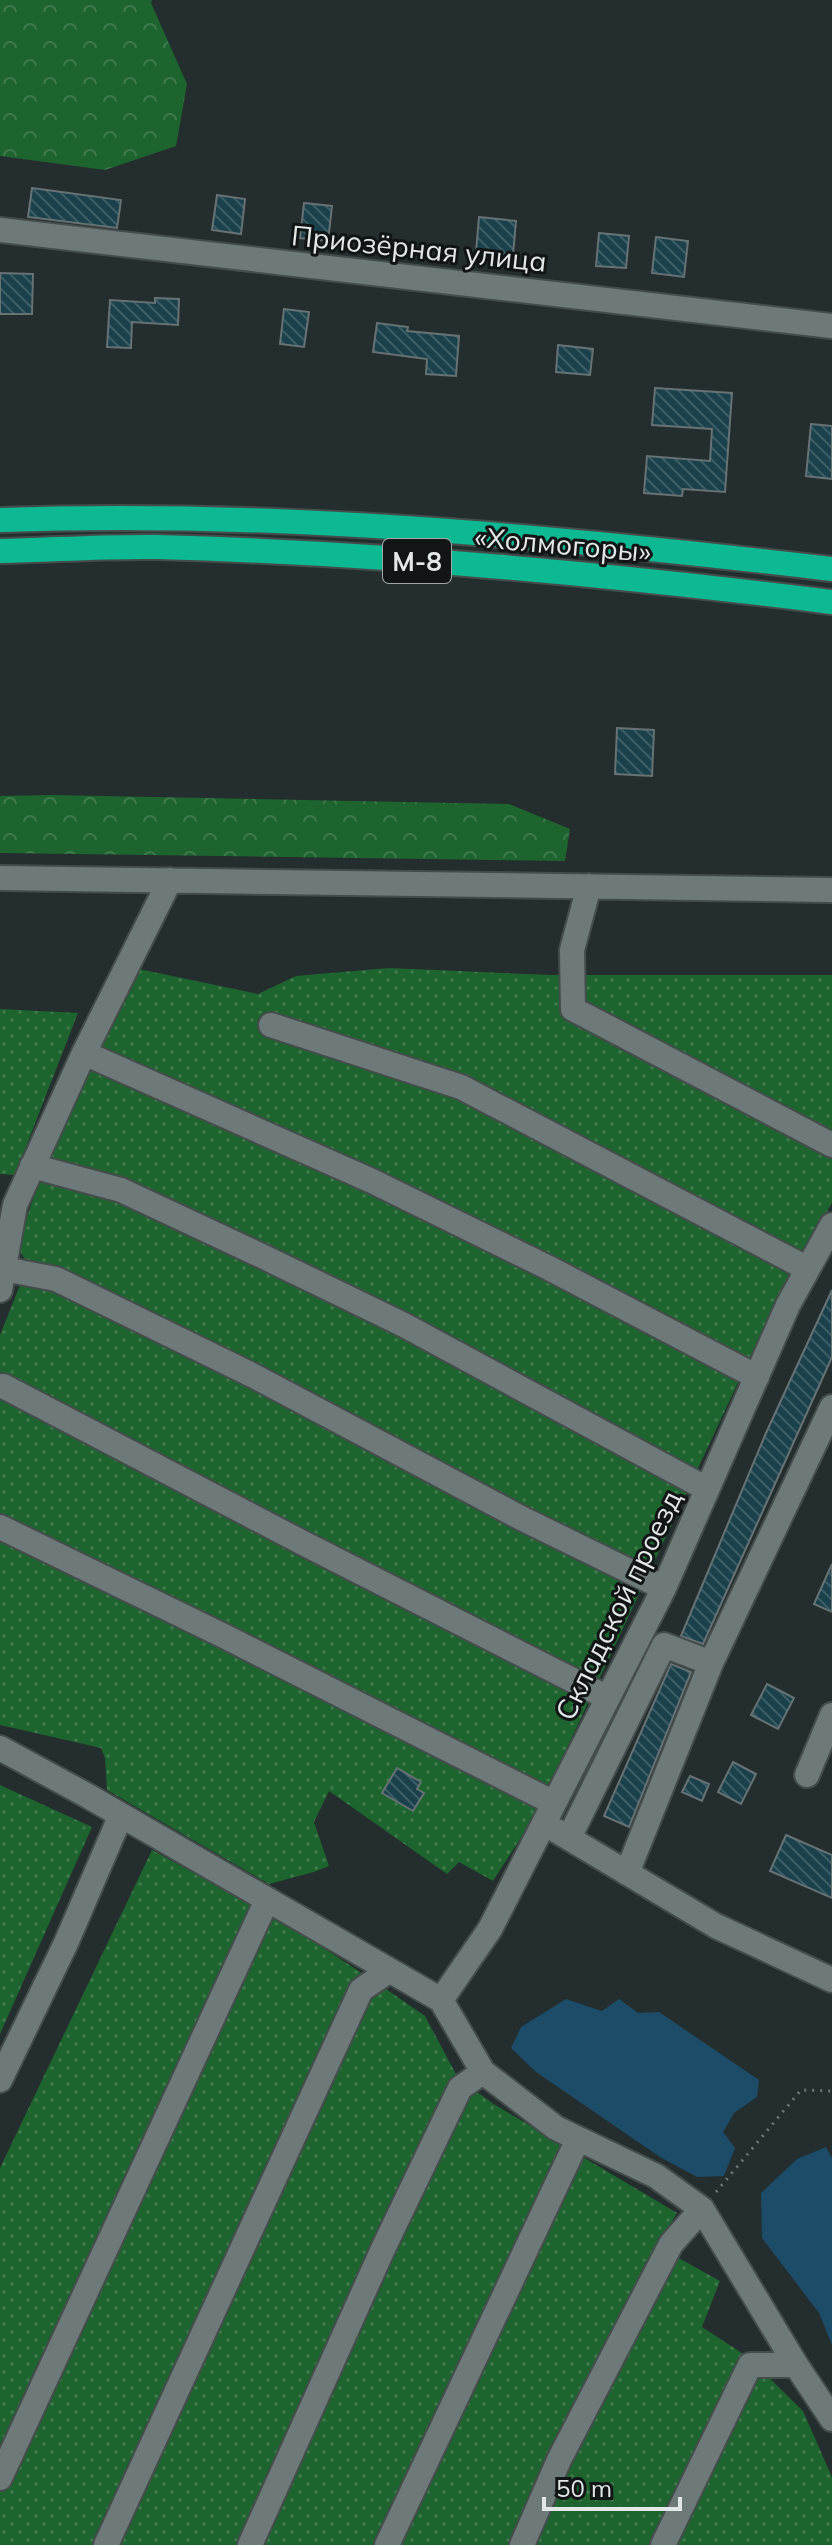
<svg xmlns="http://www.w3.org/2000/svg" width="832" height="2545" viewBox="0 0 832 2545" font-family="Mulish,sans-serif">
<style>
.grass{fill:url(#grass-dots)}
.forest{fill:url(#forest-crowns)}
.water{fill:#1d4c69}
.building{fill:url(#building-back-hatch);stroke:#677275;stroke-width:2}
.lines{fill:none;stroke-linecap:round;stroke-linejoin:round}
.minor-casing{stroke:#444d4c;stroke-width:28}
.highway-casing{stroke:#444d4c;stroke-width:28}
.path{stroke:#6e7777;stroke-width:3;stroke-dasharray:2 6;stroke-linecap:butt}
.minor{stroke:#6e7979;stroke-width:24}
.highway{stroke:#0db993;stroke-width:24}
.labels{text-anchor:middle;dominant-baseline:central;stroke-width:6;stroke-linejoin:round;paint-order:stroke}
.shield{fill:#111515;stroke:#a3a9a8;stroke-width:2}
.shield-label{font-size:26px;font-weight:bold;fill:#e1e8e7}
.street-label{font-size:28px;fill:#e1e8e7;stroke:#111515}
</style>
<defs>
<pattern id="grass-dots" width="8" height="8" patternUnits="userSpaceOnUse" patternTransform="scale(2)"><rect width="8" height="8" fill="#1d642e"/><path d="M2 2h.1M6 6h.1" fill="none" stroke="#3e7a4c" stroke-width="1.8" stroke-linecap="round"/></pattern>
<pattern id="forest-crowns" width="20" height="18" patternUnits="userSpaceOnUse" patternTransform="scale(2)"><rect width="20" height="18" fill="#1d642e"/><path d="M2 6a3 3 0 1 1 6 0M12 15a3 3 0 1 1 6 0" fill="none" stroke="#3e7a4c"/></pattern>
<pattern id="building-back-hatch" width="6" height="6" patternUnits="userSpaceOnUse" patternTransform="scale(2)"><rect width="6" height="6" fill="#1b424c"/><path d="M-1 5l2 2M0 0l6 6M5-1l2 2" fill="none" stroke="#3c5d66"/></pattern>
</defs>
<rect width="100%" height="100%" fill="#242e2e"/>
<path class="grass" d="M134 968 258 994 296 976 389 968 551 975H832V1203L774 1306 536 1814 493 1881 459 1862 447 1874 329 1791 314 1822 329 1866 314 1872 269 1884 107 1790 105 1758 101 1748 0 1725V1335L28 1265 17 1246 47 1158Z
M0 1009 78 1013 15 1175 0 1174Z
M0 1785 92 1827 0 2034Z
M152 1850 284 1922 386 1989 425 2016 458 2078 492 2103 677 2213 657 2246 720 2281 702 2327 748 2357 803 2411 832 2477V2545H0V2168Z"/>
<path class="forest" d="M0 0H152L151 3 187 84 176 146 105 170 0 156Z
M52 795 509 804 570 829 565 861 0 853V796Z"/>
<path class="water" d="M566 1999 602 2011 619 1999 638 2013 659 2012 759 2080 757 2097 734 2113 723 2132 735 2148 724 2176 697 2177 660 2157 536 2072 511 2048 521 2027Z
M826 2147 832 2158V2345L819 2313 762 2238 761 2193 797 2159Z"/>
<path class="building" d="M32 188 121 200 117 228 28 217Z
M217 195 245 199 241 234 212 230Z
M304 203 332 206 328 241 300 238Z
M479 217 516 221 513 255 476 252Z
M599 233 629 236 626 268 596 266Z
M656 237 688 241 684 277 652 273Z
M0 273 33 274 32 314H0Z
M155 298 179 299 178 325 132 322 131 348 107 347 110 300 155 303Z
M284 309 309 312 304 347 280 344Z
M377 323 408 327 407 331 459 336 456 376 426 374 427 359 373 352Z
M558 345 593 349 590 375 556 372Z
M655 388 732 393 725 492 683 489 682 496 644 493 647 456 710 461 712 429 652 425Z
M811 424 832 426V479L806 476Z
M617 728 654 730 652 776 615 774Z
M832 1290V1357L703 1644 681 1636 766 1433Z
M832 1564V1612L814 1604Z
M671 1664 691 1672 629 1827 604 1816Z
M767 1684 794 1698 778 1729 751 1715Z
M733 1762 756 1774 741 1804 718 1792Z
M397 1768 421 1782 417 1789 424 1793 413 1811 382 1793Z
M690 1776 709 1784 702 1801 682 1792Z
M786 1835 832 1855V1898L770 1871Z"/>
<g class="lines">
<defs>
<path id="minor" d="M0 230 832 326
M0 878 832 890
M589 886 572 950 573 1009 832 1145
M271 1025 461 1087 808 1269
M84 1053 372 1181 549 1268 757 1377
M32 1166 121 1190 264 1257 404 1325 707 1489
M4 1269 56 1279 254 1376 519 1517 664 1588
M0 1290 15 1205 84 1053 170 880
M3 1386 305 1544 608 1698
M0 1527 224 1636 554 1803
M0 1748 88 1796 441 2000 483 2072 556 2128 656 2176 702 2209 796 2365 832 2419
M807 1775 832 1715
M557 1831 716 1926 832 1980
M569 1838 664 1645 711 1663 832 1407
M627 1873 711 1663
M441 2000 490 1929 664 1588 788 1305 832 1225
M0 2080 66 1943 121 1815
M0 2478 267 1900
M106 2545 361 1990 387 1972
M250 2545 382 2251 460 2088 483 2072
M387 2545 578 2139
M522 2545 559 2460 671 2244 702 2209
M663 2545 750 2365H796"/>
<path id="highway" d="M0 520C278 510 556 537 832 569
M0 551C52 550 105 546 157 547 382 553 608 574 832 602"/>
</defs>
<use href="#minor" class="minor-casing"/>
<use href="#highway" class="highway-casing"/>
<path class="path" d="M716 2192 801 2090 832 2091"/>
<use href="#minor" class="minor"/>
<use href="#highway" class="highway"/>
</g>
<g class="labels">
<rect class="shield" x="383" y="539" width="68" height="44" rx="6"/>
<g class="shield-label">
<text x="417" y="561">М-8</text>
</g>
<g class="street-label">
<text transform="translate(419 248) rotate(6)">Приозёрная улица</text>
<text transform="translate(563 544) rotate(5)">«Холмогоры»</text>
<text transform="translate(618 1605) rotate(-64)">Складской проезд</text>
</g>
</g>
<path d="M544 2497v12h136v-12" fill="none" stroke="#e1e8e7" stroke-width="4"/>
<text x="556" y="2497" font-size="24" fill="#e1e8e7" stroke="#111515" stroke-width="6" paint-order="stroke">50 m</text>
</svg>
